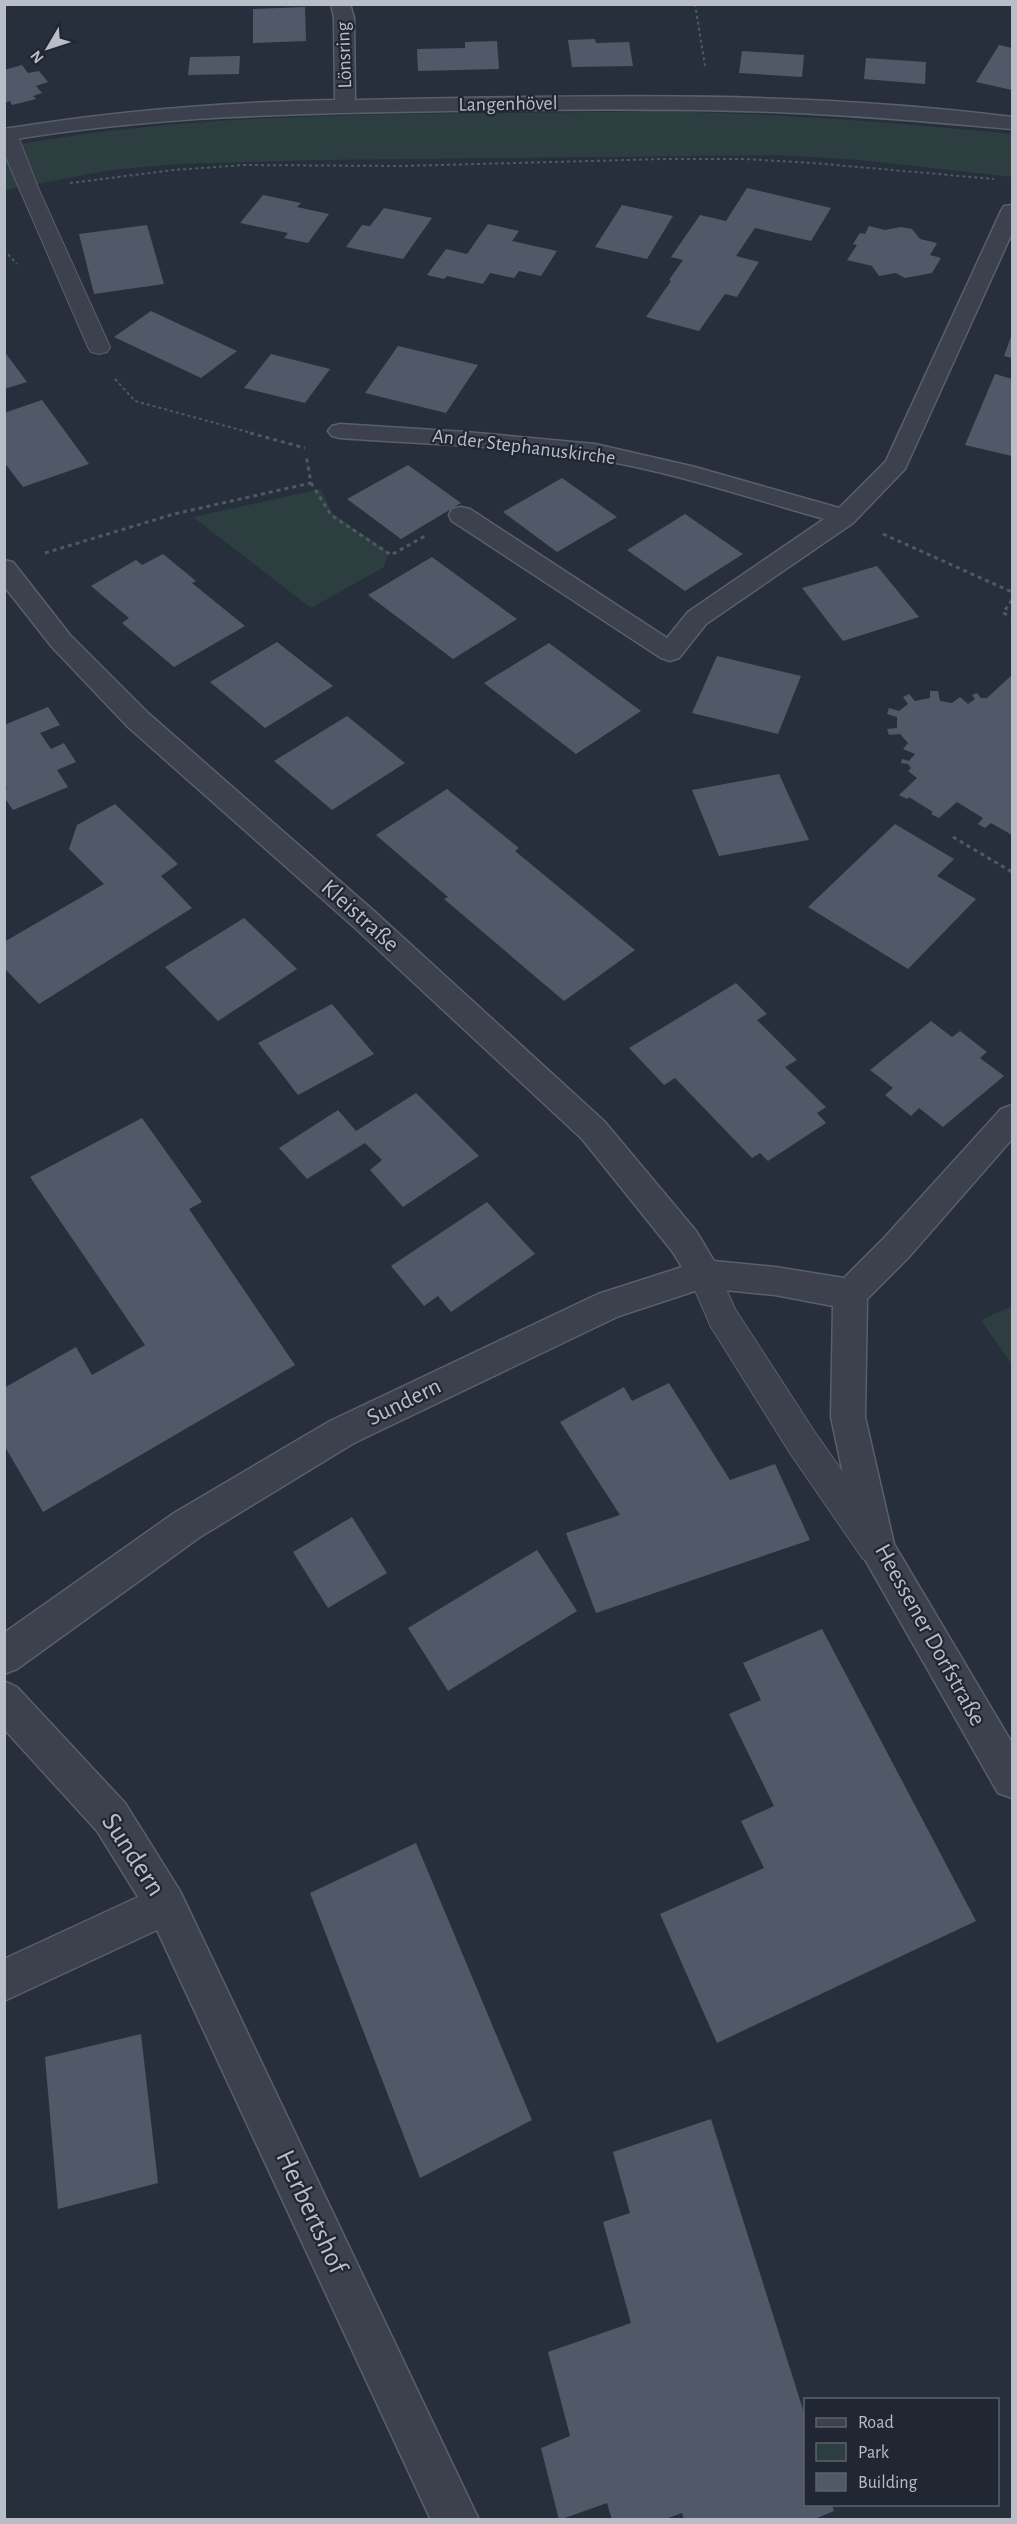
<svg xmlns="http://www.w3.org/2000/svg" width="1017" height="2524" viewBox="0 0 1017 2524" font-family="'Alegreya Sans',sans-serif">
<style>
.green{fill:#2d3e41}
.building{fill:#515867}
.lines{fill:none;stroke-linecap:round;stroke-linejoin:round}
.lane-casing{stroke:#595f6b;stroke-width:2}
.street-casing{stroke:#595f6b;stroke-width:3}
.path-far1{stroke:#4c5b5f;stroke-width:2;stroke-dasharray:3 3;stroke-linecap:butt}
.path{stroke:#4c5b5f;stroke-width:3;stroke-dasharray:4 4;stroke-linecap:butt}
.lane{fill:#3c414d;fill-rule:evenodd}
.street{fill:#3c414d;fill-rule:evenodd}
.labels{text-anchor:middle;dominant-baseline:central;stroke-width:4.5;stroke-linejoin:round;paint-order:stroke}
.far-street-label{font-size:20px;fill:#b8bdc8;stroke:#202632}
.street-label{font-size:24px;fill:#b8bdc8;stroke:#202632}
.near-street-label{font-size:28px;fill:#b8bdc8;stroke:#202632}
</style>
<rect width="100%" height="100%" fill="#282f3c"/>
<path class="green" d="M649 111C771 113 891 122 1012 134V177L860 160 776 155 317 160 177 164 111 170 5 190V147C215 107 435 116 649 111Z
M321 489 332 513 388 552 384 567 311 608 193 517Z
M1012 1306V1365L981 1320Z"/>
<path class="building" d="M305 7 306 41 253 43V9Z
M595 39 596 43 629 42 633 66 572 67 568 40Z
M497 41 499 69 418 71 417 49 465 48V42Z
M999 45 1012 48V90L976 82Z
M742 51 804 55 802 77 739 73Z
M240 56 239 74 188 75 190 57Z
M866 58 926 62 925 84 864 79Z
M22 65 28 73 39 71 48 82 36 86 42 93 33 96 36 99 12 105 10 101 4 103V70Z
M747 188 831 208 811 241 755 228 736 256 759 262 737 297 725 294 699 331 646 317 671 281 669 280 683 260 671 257 700 215 726 221Z
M263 195 301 203 297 207 329 214 308 243 284 238 288 233 240 223Z
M622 205 673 216 647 259 595 247Z
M384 208 432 218 403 259 346 247 362 225 370 226Z
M488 224 519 231 512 241 557 251 541 276 519 271 514 278 490 273 483 284 447 276 444 279 427 275 446 249 467 254Z
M147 225 164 284 94 294 79 234Z
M869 226 885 230 901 227 912 229 920 239 937 243 930 255 941 258 932 273 905 278 896 273 879 276 872 266 847 260 857 245 853 244 860 233 865 234Z
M151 311 237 351 201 378 114 337Z
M1012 334V358L1004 356Z
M398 346 478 365 446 413 365 393Z
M4 351 27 382 4 389Z
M271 354 330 369 305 403 244 388Z
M995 374 1012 379V456L965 445Z
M42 400 89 464 23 487 4 462V413Z
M408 465 461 503 401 539 347 499Z
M562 478 617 517 557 552 503 512Z
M685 514 743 554 685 591 627 550Z
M163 554 196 581 192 583 245 626 174 667 122 623 129 618 91 586 136 560 142 565Z
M432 557 517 619 453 659 368 595Z
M877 566 919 617 843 641 802 588Z
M277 642 333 686 265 728 210 682Z
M549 643 641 711 576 754 484 683Z
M717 656 801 676 778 734 692 713Z
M1012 675V835L991 823 985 828 978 824 983 818 957 802 939 818 931 814 933 812 909 797 907 799 899 795 917 778 908 771 911 768 908 764 901 763 902 759 909 761 915 754 903 749 908 743 900 734 889 735 887 729 897 728V717L887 714 889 708 899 711 908 704 903 697 909 694 915 701 930 698V691H938L940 701 952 703 960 697 968 704 975 699 972 695 977 693 981 698H987Z
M48 707 60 725 40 733 51 749 64 743 76 762 57 770 68 787 13 810 4 797V789L7 788 4 784V725Z
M347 716 405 763 332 810 274 761Z
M779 774 809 840 719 856 692 790Z
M447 789 519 848 515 851 635 950 564 1001 444 899 448 897 376 835Z
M115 804 178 864 161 876 192 908 39 1004 4 968V942L104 884 69 849 77 825Z
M895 824 954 859 937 876 976 899 908 969 808 907Z
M244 918 297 969 218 1021 165 967Z
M736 983 767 1014 757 1020 797 1060 785 1067 826 1107 817 1113 826 1123 768 1161 760 1153 752 1158 675 1078 664 1085 629 1048Z
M332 1004 374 1054 298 1095 258 1043Z
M931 1021 952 1037 960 1031 987 1052 980 1058 1004 1076 943 1127 919 1108 911 1116 885 1095 893 1088 870 1070Z
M416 1093 479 1156 403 1207 370 1170 382 1160 365 1143 307 1179 279 1148 338 1110 356 1131Z
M142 1118 202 1202 189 1209 295 1365 43 1512 4 1445V1388L76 1347 92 1375 145 1345 30 1177Z
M487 1202 535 1254 451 1312 438 1296 424 1306 391 1266Z
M669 1383 730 1480 775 1464 810 1540 596 1613 566 1533 620 1515 560 1422 624 1387 632 1401Z
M352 1517 387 1573 328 1608 293 1552Z
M537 1550 577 1611 448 1691 408 1628Z
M822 1629 976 1921 717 2043 660 1914 764 1868 741 1821 774 1806 729 1714 761 1700 743 1663Z
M416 1843 532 2120 420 2178 310 1893Z
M141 2034 158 2183 58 2209 45 2057Z
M711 2119 806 2419V2505H832L834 2511 812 2520H684L682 2513 663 2520H612L607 2503 559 2520 541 2448 570 2436 548 2352 631 2323 603 2222 630 2213 613 2152Z"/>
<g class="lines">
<defs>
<path id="lane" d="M7 128 14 130 17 134 39 190 110 347 107 352 99 354 91 352 88 347 4 153V129Z
M704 1260 715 1264 735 1309 814 1431 887 1535 892 1547 887 1559 875 1563 863 1559 790 1453 711 1327 688 1274 693 1264Z"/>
<path id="street" d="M331 4H350L354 18 355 100C573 96 795 89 1012 117V129C933 122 854 115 775 112 666 108 558 109 450 111 300 113 152 116 4 141V129C114 111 224 102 335 100L334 18Z
M1012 205V233L905 469 853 523 706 624 679 658 670 661 661 658 452 521 449 515 452 509 461 507 470 509 667 638 688 612 824 519C749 498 670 471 594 459 511 446 424 444 340 438L332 436 328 431 332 426 340 424 466 432 595 444 695 467 839 508 886 461 1001 211 1004 206Z
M4 560 13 562 70 635 148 713 375 912 604 1121 696 1231 714 1261 775 1267 844 1278 884 1238 1001 1109 1012 1105V1139L908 1258 867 1299 865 1417 894 1544 1012 1743V1798L998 1793 859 1549 831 1417 833 1306 775 1295 704 1288 619 1316 354 1443 200 1537 17 1669 4 1674V1633L174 1513 330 1421 598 1294 682 1267 672 1251 582 1139 355 928 128 727 52 647 4 586Z
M4 1681 17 1687 125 1803 180 1891 479 2520H431L157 1930 4 2001V1959L138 1897 97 1831 4 1729Z"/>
</defs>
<use href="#lane" class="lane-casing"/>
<use href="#street" class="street-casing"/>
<path class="path-far1" d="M695 4 705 66
M70 183 174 170 244 165 403 166 664 159H744L813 163 994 179
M4 250 17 264
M115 379 135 401 255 434"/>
<path class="path" d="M250 433 305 448
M311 483 331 515 391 555 425 536
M883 534 1012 592
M45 553 174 514 311 483 306 455
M1012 600 1003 613 1012 616
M953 837 1012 872"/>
<use href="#lane" class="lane"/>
<use href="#street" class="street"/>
</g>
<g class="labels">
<g class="far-street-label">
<text transform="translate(344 55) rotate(-92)">Lönsring</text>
<text transform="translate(508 104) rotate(-1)">Langenhövel</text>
<text transform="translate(524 447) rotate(7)">An der Stephanuskirche</text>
</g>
<g class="street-label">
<text transform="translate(360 916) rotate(42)">Kleistraße</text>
<text transform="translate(404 1402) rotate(-26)">Sundern</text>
<text transform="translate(930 1635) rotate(61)">Heessener Dorfstraße</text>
</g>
<g class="near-street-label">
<text transform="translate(133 1855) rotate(57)">Sundern</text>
<text transform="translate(311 2212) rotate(65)">Herbertshof</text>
</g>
</g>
<rect width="1017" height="2524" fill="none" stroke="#b8bdc8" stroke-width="12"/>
<rect x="804" y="2398" width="195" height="108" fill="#202632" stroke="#5d626e" stroke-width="1.5"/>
<rect x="816" y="2418" width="30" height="9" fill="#3c414d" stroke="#5d626e" stroke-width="1.5"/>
<text x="858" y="2428" font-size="18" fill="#b8bdc8">Road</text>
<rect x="816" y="2443" width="30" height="18" fill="#2d3e41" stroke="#5d626e" stroke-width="1.5"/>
<text x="858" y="2458" font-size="18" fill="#b8bdc8">Park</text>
<rect x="816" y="2473" width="30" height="18" fill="#515867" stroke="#5d626e" stroke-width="1.5"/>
<text x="858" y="2488" font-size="18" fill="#b8bdc8">Building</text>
<g transform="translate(48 48) rotate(231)" stroke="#202632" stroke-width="4.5" paint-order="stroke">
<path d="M0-4.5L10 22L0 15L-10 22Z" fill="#b8bdc8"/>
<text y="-9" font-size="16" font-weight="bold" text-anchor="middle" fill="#b8bdc8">N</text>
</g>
</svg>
